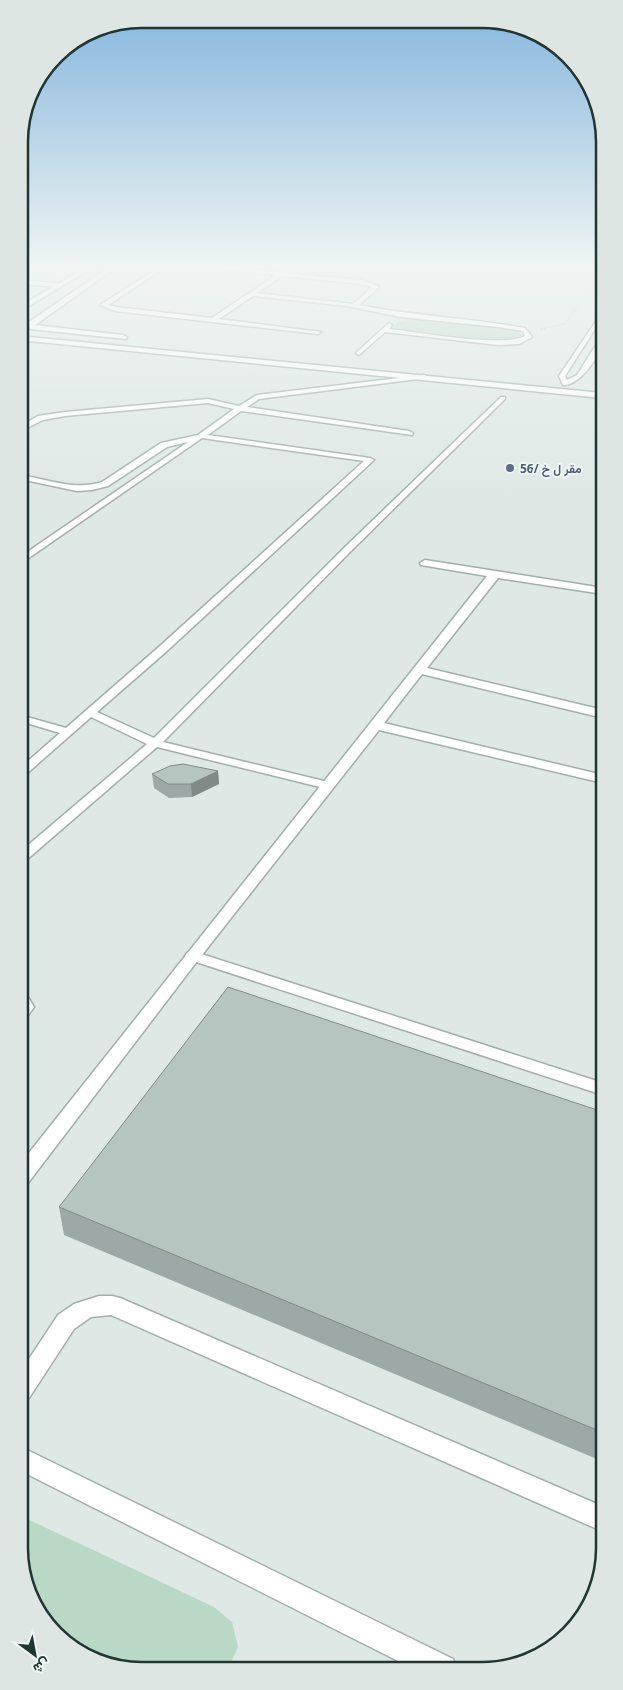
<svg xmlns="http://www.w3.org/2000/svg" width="623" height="1690" viewBox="0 0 623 1690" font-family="'Open Sans',Vazirmatn,sans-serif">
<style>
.green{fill:#b9d8c5}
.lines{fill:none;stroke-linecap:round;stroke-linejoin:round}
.lane-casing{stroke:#a2afac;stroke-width:3}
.street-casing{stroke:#a2afac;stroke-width:3}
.secondary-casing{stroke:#9fb3ae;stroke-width:3}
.path{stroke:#82a9a2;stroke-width:1;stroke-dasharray:1 2;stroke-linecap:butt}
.lane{fill:#fff;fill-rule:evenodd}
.street{fill:#fff;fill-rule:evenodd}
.secondary{fill:#fff;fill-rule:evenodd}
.wall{fill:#9da9a6}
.shaded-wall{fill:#808a87}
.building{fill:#b7c5c1;stroke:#808a87}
.service-dot{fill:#5c6f8a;stroke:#eef5f3;stroke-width:2}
.labels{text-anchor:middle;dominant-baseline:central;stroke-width:4;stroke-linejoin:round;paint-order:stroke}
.far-service-label{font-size:12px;font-weight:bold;fill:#4e5e75;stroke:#eef5f3;text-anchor:start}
.rim{fill:none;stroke:#213633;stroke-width:2.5}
</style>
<rect width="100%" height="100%" fill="#dee8e5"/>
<path class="green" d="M415 319 516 330 523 336 518 340 499 341 390 328 399 321Z
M21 1516 214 1607 232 1622 238 1647 228 1669H118L55 1636 21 1573Z"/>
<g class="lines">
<defs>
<path id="lane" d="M163 265H169L108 305 116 307 212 318 276 275 186 265H208L280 272 290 265H296L286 273 362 280 378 286V288L359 305C414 316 470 318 525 328L532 337 519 344 498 345 385 332 359 355 356 353 357 352 389 323 392 325 389 329C418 332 503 348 525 336L523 331 498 327 400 317 347 306 253 296 219 319 321 332 318 334 115 311 100 305ZM282 276 361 284 372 287 353 304 257 293Z
M602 312V318L565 376 567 380 577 375 599 340 602 338C603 354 580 386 563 385L559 376Z
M424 375 426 376V378L259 399 247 407 409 431 413 433 412 435 241 411 208 435 370 458 374 460 168 650 97 712 154 738 344 548 501 397H505V399L350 552 163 742 332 783 334 785 332 787 328 789 157 747 24 862 20 863V852L147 744 91 717 24 776 20 777V768L60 733 20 721V715L66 728 160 646 364 461 202 438 20 564V557L188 442 167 447 108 486 92 490 77 491 20 479V475C47 479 74 491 102 482L161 443 198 435 234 409 208 403 65 416 43 420 19 432V427L38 416 65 412 208 399 239 406 257 395Z
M192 951 603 1083V1095L187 959 185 956 187 953Z
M20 990 25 992 34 1007 25 1020 20 1021Z"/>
<path id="street" d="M19 280 60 283 63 285 60 287 19 284Z
M425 560 603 588V594L498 578 427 668 603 710V718L422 674 384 723 603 775V783L379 730 198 960 28 1183 21 1185V1163L487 576 421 565 420 563Z
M99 1296H112L120 1298 604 1507V1532L111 1315 91 1317 74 1329 29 1398 21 1402V1371L58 1315 74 1304Z
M21 1447 453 1659 456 1669H414L21 1471Z"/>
<path id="secondary" d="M89 265H97L19 312V307Z
M112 265H120L35 325 123 335 127 337 126 339 30 329 29 322Z
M19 336 602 393V398L19 340Z"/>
</defs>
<use href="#lane" class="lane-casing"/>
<use href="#street" class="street-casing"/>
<use href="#secondary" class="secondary-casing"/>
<path class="path" d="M541 329 564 324 602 274"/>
<use href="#lane" class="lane"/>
<use href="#street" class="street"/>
<use href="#secondary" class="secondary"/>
</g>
<path class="wall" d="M218 771 219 784 192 797 169 798 154 788 152 774Z
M603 1112 604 1462 64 1235 59 1207Z"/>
<path class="shaded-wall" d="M218 771 219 784 192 797 191 784Z"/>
<path class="building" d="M183 764 218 771 191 784H168L152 774 170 766Z
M228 987 603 1112 604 1433 59 1207Z"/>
<linearGradient id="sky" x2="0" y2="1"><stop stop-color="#83b5dc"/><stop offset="0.53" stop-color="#f0f5f3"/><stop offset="1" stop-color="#f0f5f3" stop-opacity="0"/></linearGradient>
<rect width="623" height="502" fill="url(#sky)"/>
<circle class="service-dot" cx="510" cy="468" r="5"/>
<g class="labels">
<g class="far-service-label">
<text x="520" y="468">مقر ل خ /56</text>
</g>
</g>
<path d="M0 0H623V1690H0ZM142 28H482A114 114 0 0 1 596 142V1548A114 114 0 0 1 482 1662H142A114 114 0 0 1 28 1548V142A114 114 0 0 1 142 28Z" fill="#dee6e4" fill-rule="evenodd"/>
<path class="rim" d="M142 28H482A114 114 0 0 1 596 142V1548A114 114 0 0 1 482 1662H142A114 114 0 0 1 28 1548V142A114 114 0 0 1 142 28Z"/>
<g transform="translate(35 1655) rotate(148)" stroke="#eef5f3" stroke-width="4" paint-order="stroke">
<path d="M0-4L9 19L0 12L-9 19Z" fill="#213633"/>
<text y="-8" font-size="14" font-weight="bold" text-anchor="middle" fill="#213633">ش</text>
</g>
</svg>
